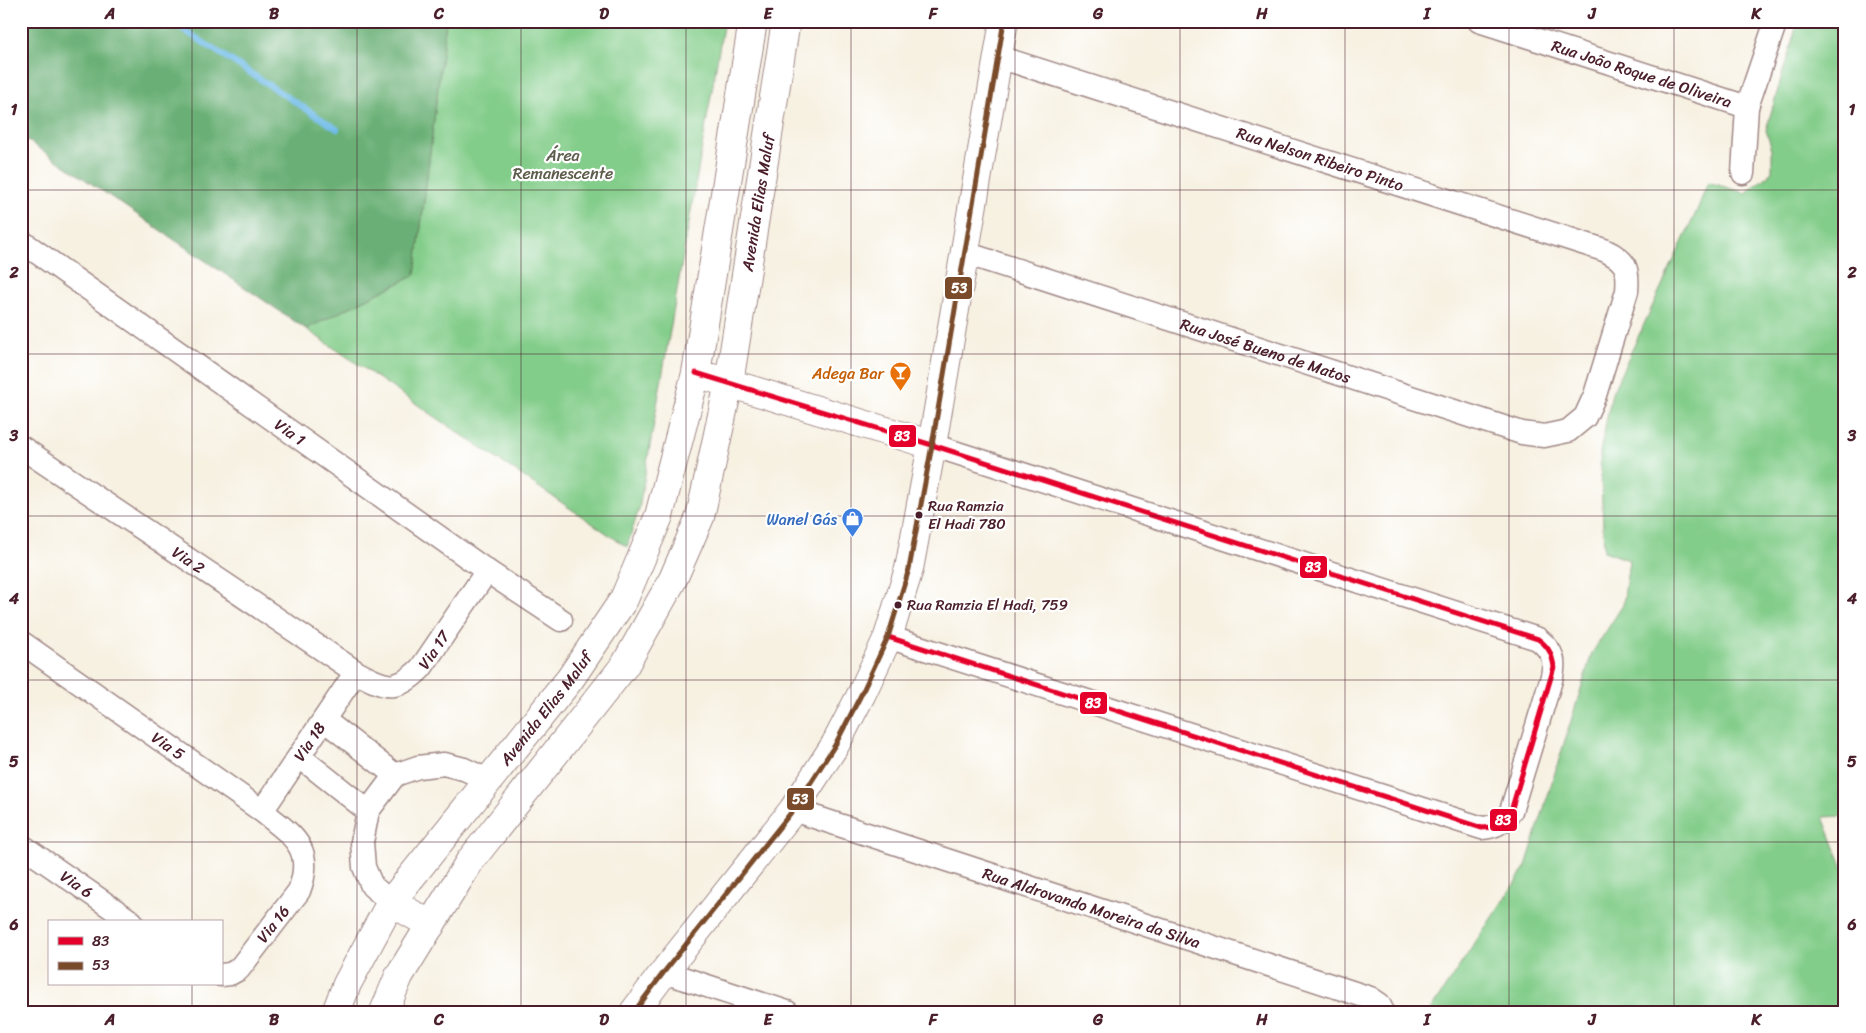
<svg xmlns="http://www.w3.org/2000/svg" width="1866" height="1033" viewBox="0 0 1866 1033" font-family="Sriracha,sans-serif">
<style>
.green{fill:#83cd8a;stroke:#66765a}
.forest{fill:#6ab076;stroke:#5a6850}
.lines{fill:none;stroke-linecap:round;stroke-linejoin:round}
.stream{stroke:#70bbe9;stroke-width:6}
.minor-casing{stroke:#a08886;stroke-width:25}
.tertiary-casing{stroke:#a08886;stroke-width:30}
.minor{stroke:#fff;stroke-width:22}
.tertiary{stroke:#fff;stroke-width:28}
.bus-1-casing{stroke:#fff;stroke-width:9}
.bus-2-casing{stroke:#fff;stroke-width:9}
.bus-1{stroke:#e4002b;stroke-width:5}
.bus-2{stroke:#7a4b2a;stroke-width:5}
.grid{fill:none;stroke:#4a1f2b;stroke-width:1;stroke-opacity:0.55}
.bus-dot{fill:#4a1f2b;stroke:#fff;stroke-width:2}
.labels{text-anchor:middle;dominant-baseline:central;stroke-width:4.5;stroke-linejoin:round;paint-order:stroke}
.bus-label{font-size:15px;fill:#4a1f2b;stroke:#fff;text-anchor:start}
.street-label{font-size:16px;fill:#4a1f2b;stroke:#fff}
.park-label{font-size:16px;fill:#5e5c4c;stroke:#fff}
.food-label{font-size:16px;fill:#c56008;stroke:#fff;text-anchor:end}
.shop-label{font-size:16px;fill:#366cbe;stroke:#fff;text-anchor:end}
.line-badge{stroke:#fff;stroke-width:2}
.badge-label{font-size:14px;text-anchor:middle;font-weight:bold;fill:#fff}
.neatline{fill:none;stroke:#4a1f2b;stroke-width:2}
.grid-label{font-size:16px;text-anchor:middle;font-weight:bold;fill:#4a1f2b}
</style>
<rect width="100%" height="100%" fill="#fff"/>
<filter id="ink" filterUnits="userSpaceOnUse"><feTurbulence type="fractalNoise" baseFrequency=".02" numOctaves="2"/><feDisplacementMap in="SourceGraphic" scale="10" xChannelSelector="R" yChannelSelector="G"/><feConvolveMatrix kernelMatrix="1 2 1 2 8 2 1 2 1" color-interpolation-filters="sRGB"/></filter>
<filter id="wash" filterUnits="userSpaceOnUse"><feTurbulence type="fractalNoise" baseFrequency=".0096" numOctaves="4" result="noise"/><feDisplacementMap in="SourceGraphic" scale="20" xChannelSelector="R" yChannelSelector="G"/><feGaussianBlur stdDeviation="1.12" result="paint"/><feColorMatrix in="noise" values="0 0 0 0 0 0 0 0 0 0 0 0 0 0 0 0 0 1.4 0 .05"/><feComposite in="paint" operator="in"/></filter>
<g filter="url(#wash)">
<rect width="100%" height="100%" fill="#f7f1e2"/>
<path class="green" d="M446 21H724L639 509 627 547 306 329 415 275Z
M1798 21H1845V816L1823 817 1845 873V1012H1429L1526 866 1592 653 1623 605 1629 560 1604 551 1600 452 1612 393 1698 208 1708 182 1746 193 1772 172V149L1766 130Z"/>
<path class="forest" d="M21 21H446L415 275 306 329 21 136Z"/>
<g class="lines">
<path class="stream" d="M170 21 337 129"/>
</g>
</g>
<g filter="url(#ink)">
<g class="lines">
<defs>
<g id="minor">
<path id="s1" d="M1479 21 1747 107"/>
<path d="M1743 173 1747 107 1776 21"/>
<path id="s2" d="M21 241 487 571 561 620"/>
<path id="s3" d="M965 253 1522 433 1544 436 1568 431 1585 417 1595 395 1627 291C1629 268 1626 260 1604 250L999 57"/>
<path id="s4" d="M21 447 356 672C385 688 396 693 421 668L487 571"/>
<path d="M888 637 1482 828C1496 827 1502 823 1511 811L1551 680C1556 661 1554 652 1538 639L932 445"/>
<path id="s5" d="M21 642 262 811C293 836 315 848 299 891L239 969 230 974 221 975"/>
<path d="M324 720 395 775"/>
<path d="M300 757 368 811"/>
<path id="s6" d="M793 810 1370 998 1379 1004 1383 1012"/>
<path id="s7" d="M262 811 356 672"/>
<path id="s8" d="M21 845 132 922"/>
<path d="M391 902 372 886 364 867 362 842 368 811 395 775 418 767 444 764 464 769 488 780"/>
<path d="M664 972 787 1012"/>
</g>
<g id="tertiary">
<path d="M712 378 932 445"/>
<path d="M391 902 431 925"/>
<path id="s9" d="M336 1012 347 984 391 902 570 679 624 599 659 516 696 373 753 21"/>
<path id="s10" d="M384 1012 399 976 470 861 625 665 673 579 700 517 729 383 786 21"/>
<path d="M634 1012 664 972 793 810 835 745 862 693 888 637 909 569 932 445 1004 21"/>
</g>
</defs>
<use href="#minor" class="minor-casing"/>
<use href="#tertiary" class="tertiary-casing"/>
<use href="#minor" class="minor"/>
<use href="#tertiary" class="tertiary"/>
<defs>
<path id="bus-1" d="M696 373 932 445 1538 639C1549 647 1552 654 1554 667L1511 811C1502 823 1496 827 1482 828L888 637"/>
<path id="bus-2" d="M634 1012 664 972 793 810 835 745 862 693 888 637 909 569 932 445 1004 21"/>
</defs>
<use href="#bus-1" class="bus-1-casing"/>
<use href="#bus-2" class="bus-2-casing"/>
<use href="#bus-1" class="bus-1"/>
<use href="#bus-2" class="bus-2"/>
</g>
</g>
<path class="grid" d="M192 21V922M357 21V1012M521 21V1012M686 21V1012M851 21V1012M1015 21V1012M1180 21V1012M1345 21V1012M1509 21V1012M1674 21V1012M21 190H1845M21 354H1845M21 516H1845M21 680H1845M21 842H1845M192 984V1012"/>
<defs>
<symbol id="bar-pin" viewBox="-11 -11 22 30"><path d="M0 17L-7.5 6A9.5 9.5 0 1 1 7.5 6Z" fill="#e8710a" stroke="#fff"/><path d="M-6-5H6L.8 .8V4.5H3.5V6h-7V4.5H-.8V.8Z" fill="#fff"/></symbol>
<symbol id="shop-pin" viewBox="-11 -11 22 30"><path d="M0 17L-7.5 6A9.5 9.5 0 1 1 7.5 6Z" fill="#3f7fe0" stroke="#fff"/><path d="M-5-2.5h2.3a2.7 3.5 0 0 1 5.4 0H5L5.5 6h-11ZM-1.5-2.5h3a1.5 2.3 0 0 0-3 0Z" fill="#fff"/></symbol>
</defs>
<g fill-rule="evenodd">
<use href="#bar-pin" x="888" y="360" width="25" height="34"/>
<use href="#shop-pin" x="840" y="506" width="25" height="34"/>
</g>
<g class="bus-dot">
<circle cx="919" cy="515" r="4.5"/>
<circle cx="898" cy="605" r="4.5"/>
</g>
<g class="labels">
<g class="bus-label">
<text x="928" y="506">Rua Ramzia<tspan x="928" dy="18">El Hadi 780</tspan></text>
<text x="907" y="605">Rua Ramzia El Hadi, 759</text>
</g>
<g class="street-label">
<text stroke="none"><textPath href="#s1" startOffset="171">Rua João Roque de Oliveira</textPath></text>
<text transform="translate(1320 159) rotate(18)">Rua Nelson Ribeiro Pinto</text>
<text stroke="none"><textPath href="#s10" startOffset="910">Avenida Elias Maluf</textPath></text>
<text stroke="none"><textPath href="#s3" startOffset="316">Rua José Bueno de Matos</textPath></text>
<text stroke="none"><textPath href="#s2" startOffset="330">Via 1</textPath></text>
<text stroke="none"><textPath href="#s4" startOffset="202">Via 2</textPath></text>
<text stroke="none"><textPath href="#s4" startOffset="499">Via 17</textPath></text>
<text stroke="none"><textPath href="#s9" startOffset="371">Avenida Elias Maluf</textPath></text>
<text stroke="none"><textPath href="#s7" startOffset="84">Via 18</textPath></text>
<text stroke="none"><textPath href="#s5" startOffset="180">Via 5</textPath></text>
<text stroke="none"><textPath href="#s8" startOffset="68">Via 6</textPath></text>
<text stroke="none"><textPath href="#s6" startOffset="314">Rua Aldrovando Moreira da Silva</textPath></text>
<text transform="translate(273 924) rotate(-52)">Via 16</text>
</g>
<g class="park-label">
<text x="563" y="155">Área<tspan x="563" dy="18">Remanescente</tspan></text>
</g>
<g class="food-label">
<text x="884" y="373">Adega Bar</text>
</g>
<g class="shop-label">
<text x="837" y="519">Wanel Gás</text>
</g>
</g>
<g class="line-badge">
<rect x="944" y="276" width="29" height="24" rx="5" fill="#7a4b2a"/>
<rect x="888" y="424" width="29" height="24" rx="5" fill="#e4002b"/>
<rect x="1299" y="555" width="29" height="24" rx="5" fill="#e4002b"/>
<rect x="1079" y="691" width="29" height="24" rx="5" fill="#e4002b"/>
<rect x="786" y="787" width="29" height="24" rx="5" fill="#7a4b2a"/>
<rect x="1489" y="808" width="29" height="24" rx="5" fill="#e4002b"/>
</g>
<g class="badge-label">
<text x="959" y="293">53</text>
<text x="902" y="441">83</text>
<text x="1313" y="572">83</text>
<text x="1093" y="708">83</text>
<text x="800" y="804">53</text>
<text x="1503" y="825">83</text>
</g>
<rect width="1866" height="1033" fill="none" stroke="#fff" stroke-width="55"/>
<rect x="48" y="920" width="175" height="65" fill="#ffffff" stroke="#b7a5aa"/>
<rect x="58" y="937" width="25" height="8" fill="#e4002b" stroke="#b7a5aa"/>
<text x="92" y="946" font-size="15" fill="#4a1f2b">83</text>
<rect x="58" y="962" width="25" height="8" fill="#7a4b2a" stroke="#b7a5aa"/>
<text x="92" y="970" font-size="15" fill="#4a1f2b">53</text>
<rect x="28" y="28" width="1810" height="978" class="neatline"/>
<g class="grid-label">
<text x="110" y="19">A</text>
<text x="274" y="19">B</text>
<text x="439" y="19">C</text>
<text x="604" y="19">D</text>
<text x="768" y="19">E</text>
<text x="933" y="19">F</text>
<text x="1098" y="19">G</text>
<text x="1262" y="19">H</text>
<text x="1427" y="19">I</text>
<text x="1592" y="19">J</text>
<text x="1756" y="19">K</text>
<text x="14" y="115">1</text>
<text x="1852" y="115">1</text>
<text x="14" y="278">2</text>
<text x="1852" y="278">2</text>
<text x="14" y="441">3</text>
<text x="1852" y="441">3</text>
<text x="14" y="604">4</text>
<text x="1852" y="604">4</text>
<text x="14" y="767">5</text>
<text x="1852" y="767">5</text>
<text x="14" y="930">6</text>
<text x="1852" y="930">6</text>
<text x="110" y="1025">A</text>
<text x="274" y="1025">B</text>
<text x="439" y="1025">C</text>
<text x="604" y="1025">D</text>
<text x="768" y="1025">E</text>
<text x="933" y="1025">F</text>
<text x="1098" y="1025">G</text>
<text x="1262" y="1025">H</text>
<text x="1427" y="1025">I</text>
<text x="1592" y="1025">J</text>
<text x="1756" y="1025">K</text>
</g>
</svg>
